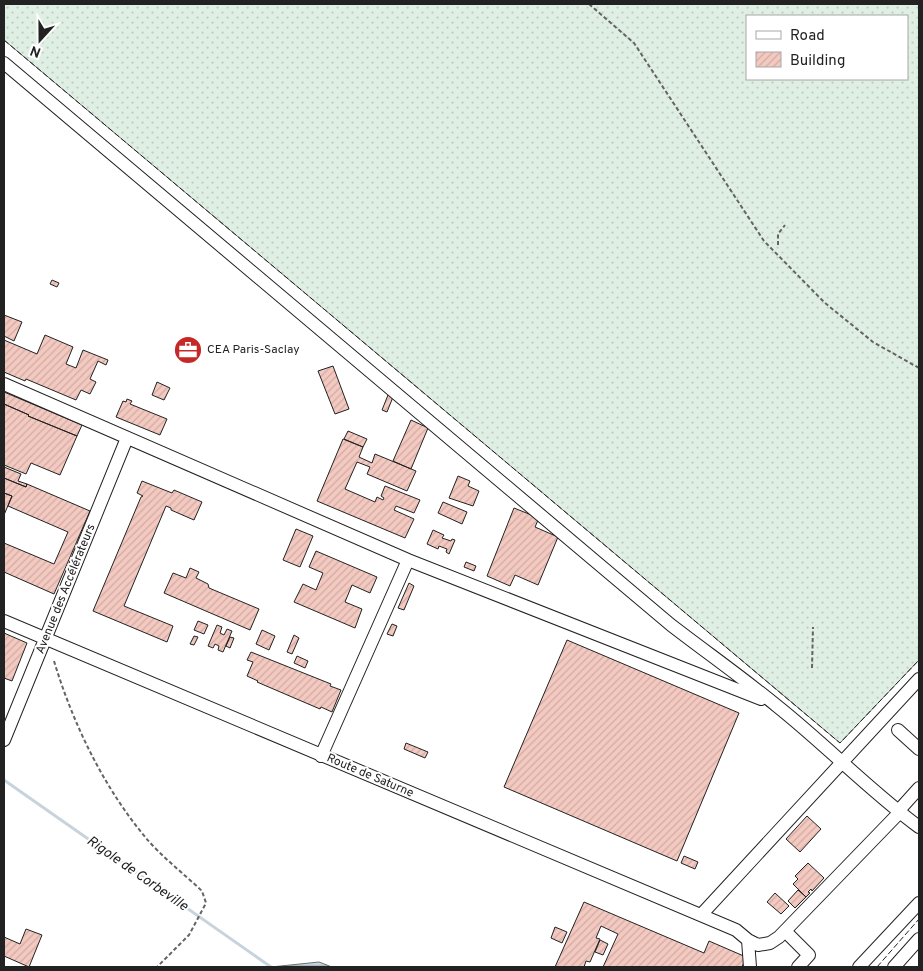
<svg xmlns="http://www.w3.org/2000/svg" width="923" height="971" viewBox="0 0 923 971" font-family="Overpass,sans-serif">
<style>
.grass{fill:url(#grass-dots);stroke:#6f6f6f;fill-rule:evenodd}
.water{fill:url(#water-rules);stroke:#6f6f6f}
.lines{fill:none;stroke-linecap:round;stroke-linejoin:round}
.stream{stroke:#c7d3dd;stroke-width:3}
.building{fill:url(#building-hatch);stroke:#222}
.minor-casing{stroke:#222;stroke-width:14}
.path{stroke:#646464;stroke-width:2;stroke-dasharray:4 2.5;stroke-linecap:butt}
.minor{stroke:#fff;stroke-width:12}
.fence{stroke:#222;stroke-width:1;stroke-dasharray:6 2.5;stroke-linecap:butt}
.labels{text-anchor:middle;dominant-baseline:central;stroke-width:4;stroke-linejoin:round;paint-order:stroke}
.poi-label{font-size:12px;fill:#222;stroke:#fff;text-anchor:start}
.street-label{font-size:12px;fill:#222;stroke:#fff}
.water-label{font-size:14px;font-style:italic;fill:#222;stroke:#fff}
</style>
<defs>
<pattern id="grass-dots" width="8" height="8" patternUnits="userSpaceOnUse" patternTransform="scale(1.25)"><rect width="8" height="8" fill="#e0efe3"/><path d="M2 2h.1M6 6h.1" fill="none" stroke="#c0cdc2" stroke-width="1.8" stroke-linecap="round"/></pattern>
<pattern id="water-rules" width="6" height="5" patternUnits="userSpaceOnUse" patternTransform="scale(1.25)"><rect width="6" height="5" fill="#c7d3dd"/><path d="M0 2.5h6" fill="none" stroke="#abb5bd"/></pattern>
<pattern id="building-hatch" width="6" height="6" patternUnits="userSpaceOnUse" patternTransform="scale(1.25)"><rect width="6" height="6" fill="#f3c9c0"/><path d="M-1 1l2-2M0 6l6-6M5 7l2-2" fill="none" stroke="#d0aca5"/></pattern>
</defs>
<rect width="100%" height="100%" fill="#fff"/>
<path class="grass" d="M4 4H919V660L840 743 4 40ZM747 16H907V79H747Z"/>
<path class="water" d="M319 962 332 967H271Z"/>
<g class="lines">
<path class="stream" d="M4 780 271 967"/>
</g>
<path class="building" d="M52 280 59 283 57 287 50 284Z
M4 315 22 322 14 341 4 336Z
M45 335 73 347 66 364 76 368 83 350 108 360 106 365 98 361 90 379 96 382 90 394 81 390 76 400 26 379 25 381 4 372V340L37 354Z
M333 366 349 409 335 414 318 371Z
M157 382 170 388 164 400 152 395Z
M4 392 82 425 77 436 28 416 29 415 4 404Z
M388 395 393 397 387 412 382 410Z
M127 399 132 401 130 404 167 419 160 435 116 417 123 401 126 402Z
M4 404 29 415 28 416 77 436 60 475 31 463 26 474 4 465Z
M411 420 428 428 411 469 393 461Z
M348 431 367 439 363 447 344 439Z
M343 439 363 447 359 457 372 463 375 454 416 471 407 491 367 474 370 467 357 462 345 489 375 502 377 497 383 500 384 498 381 496 385 486 420 500 414 513 396 506 394 510 414 519 405 538 317 501Z
M4 467 21 474 18 481 27 484 26 487 4 478V480Z
M458 476 470 481 468 486 479 491 473 506 449 498Z
M4 478 26 487 27 484 90 511 54 594 4 572V543L54 564 68 532 8 506 12 496 4 493Z
M142 481 172 493 174 490 202 502 194 520 171 510V508L166 506 124 606 173 626 167 642 93 611 141 497 143 496 137 493Z
M4 493 12 496 4 515Z
M443 502 467 512 462 524 438 513Z
M514 508 539 518 535 527 558 537 538 585 515 575 510 586 487 576Z
M296 529 313 536 300 567 283 560Z
M433 530 444 535 442 538 451 541 452 539 455 540 449 554 446 552 447 549 439 546 438 549 427 544Z
M316 551 377 577 370 593 352 585 345 602 362 609 355 628 294 602 303 584 316 590 323 573 309 567Z
M466 562 476 566 474 571 464 567Z
M190 568 199 572 196 578 208 584 209 588 259 609 250 630 164 593 173 573 186 578Z
M409 583 414 586 404 610 398 608Z
M198 621 208 625 204 634 194 630Z
M392 624 397 626 393 636 387 634Z
M217 625 222 627 220 633 224 635 227 629 232 631 223 652 218 650 219 646 215 644 213 648 208 646Z
M262 630 275 636 269 650 256 644Z
M4 633 27 643 12 681 4 678Z
M294 635 299 638 292 654 287 652Z
M194 636 198 637 194 645 190 644Z
M230 637 234 638 230 648 226 646Z
M567 640 739 713 677 861 504 787Z
M251 652 331 684 330 686 341 690 332 712 321 707 320 709 257 682 258 681 247 676 253 662 247 660Z
M297 656 308 661 305 668 294 663Z
M406 743 428 752 425 758 404 749Z
M807 816 821 829 800 852 786 839Z
M684 856 698 862 695 869 681 863Z
M808 863 824 878 812 891 811 889 808 892 810 893 806 897 793 884 798 879 795 876Z
M798 890 806 897 795 908 788 901Z
M775 893 789 906 781 914 767 902Z
M584 902 704 953 709 941 746 957 742 967H603L618 934 601 926 596 938 600 939 590 962 586 961 584 967H555Z
M555 927 567 932 562 943 551 938Z
M26 929 42 935 29 967 4 956V937L20 944Z
M600 940 608 944 603 955 595 952Z"/>
<g class="lines">
<defs>
<path id="minor" d="M4 63 671 625C706 652 743 678 777 706 826 745 869 790 919 827
M4 384 408 560 761 699
M4 621 736 930 748 940 758 945 770 943 779 937 900 812 901 808 919 788
M898 730 919 749
M4 740 127 438
M321 756 408 560
M701 915 919 679
M785 931 809 955 798 967
M748 940 750 967
M859 967 919 903
M894 967 919 939"/>
</defs>
<use href="#minor" class="minor-casing"/>
<path class="path" d="M589 4 634 43 764 241 825 303 873 342 919 368
M778 245V234L785 225
M54 661C73 724 104 788 146 838 161 856 184 874 202 891L206 903 189 935 157 967
M812 668 813 627"/>
<use href="#minor" class="minor"/>
<path class="fence" d="M4 40 840 743 919 660
M877 967 919 919"/>
</g>
<defs>
<symbol id="office-disc" viewBox="-11 -11 22 22"><circle r="9.5" fill="#c62828" stroke="#fff"/><path d="M-6-3h4V-5.5h4V-3h4V5H-6ZM-1-4.5V-3h2v-1.5ZM-6 0V1H6V0Z" fill="#fff"/></symbol>
</defs>
<g fill-rule="evenodd">
<use href="#office-disc" x="172" y="334" width="32" height="32"/>
</g>
<g class="labels">
<g class="poi-label">
<text x="207" y="350">CEA Paris-Saclay</text>
</g>
<g class="street-label">
<text transform="translate(66 589) rotate(-68)">Avenue des Accélérateurs</text>
<text transform="translate(370 776) rotate(23)">Route de Saturne</text>
</g>
<g class="water-label">
<text transform="translate(137 874) rotate(35)">Rigole de Corbeville</text>
</g>
</g>
<rect width="923" height="971" fill="none" stroke="#222222" stroke-width="10"/>
<rect x="746" y="15" width="162" height="65" fill="#ffffff" stroke="#a7a7a7"/>
<rect x="756" y="31" width="25" height="8" fill="#ffffff" stroke="#a7a7a7"/>
<text x="790" y="40" font-size="15" fill="#222222">Road</text>
<rect x="756" y="52" width="25" height="15" fill="url(#building-hatch)" stroke="#a7a7a7"/>
<text x="790" y="65" font-size="15" fill="#222222">Building</text>
<g transform="translate(40 40) rotate(201)" stroke="#ffffff" stroke-width="4" paint-order="stroke">
<path d="M0-4L9 19L0 12L-9 19Z" fill="#222222"/>
<text y="-8" font-size="14" font-weight="bold" text-anchor="middle" fill="#222222">N</text>
</g>
</svg>
